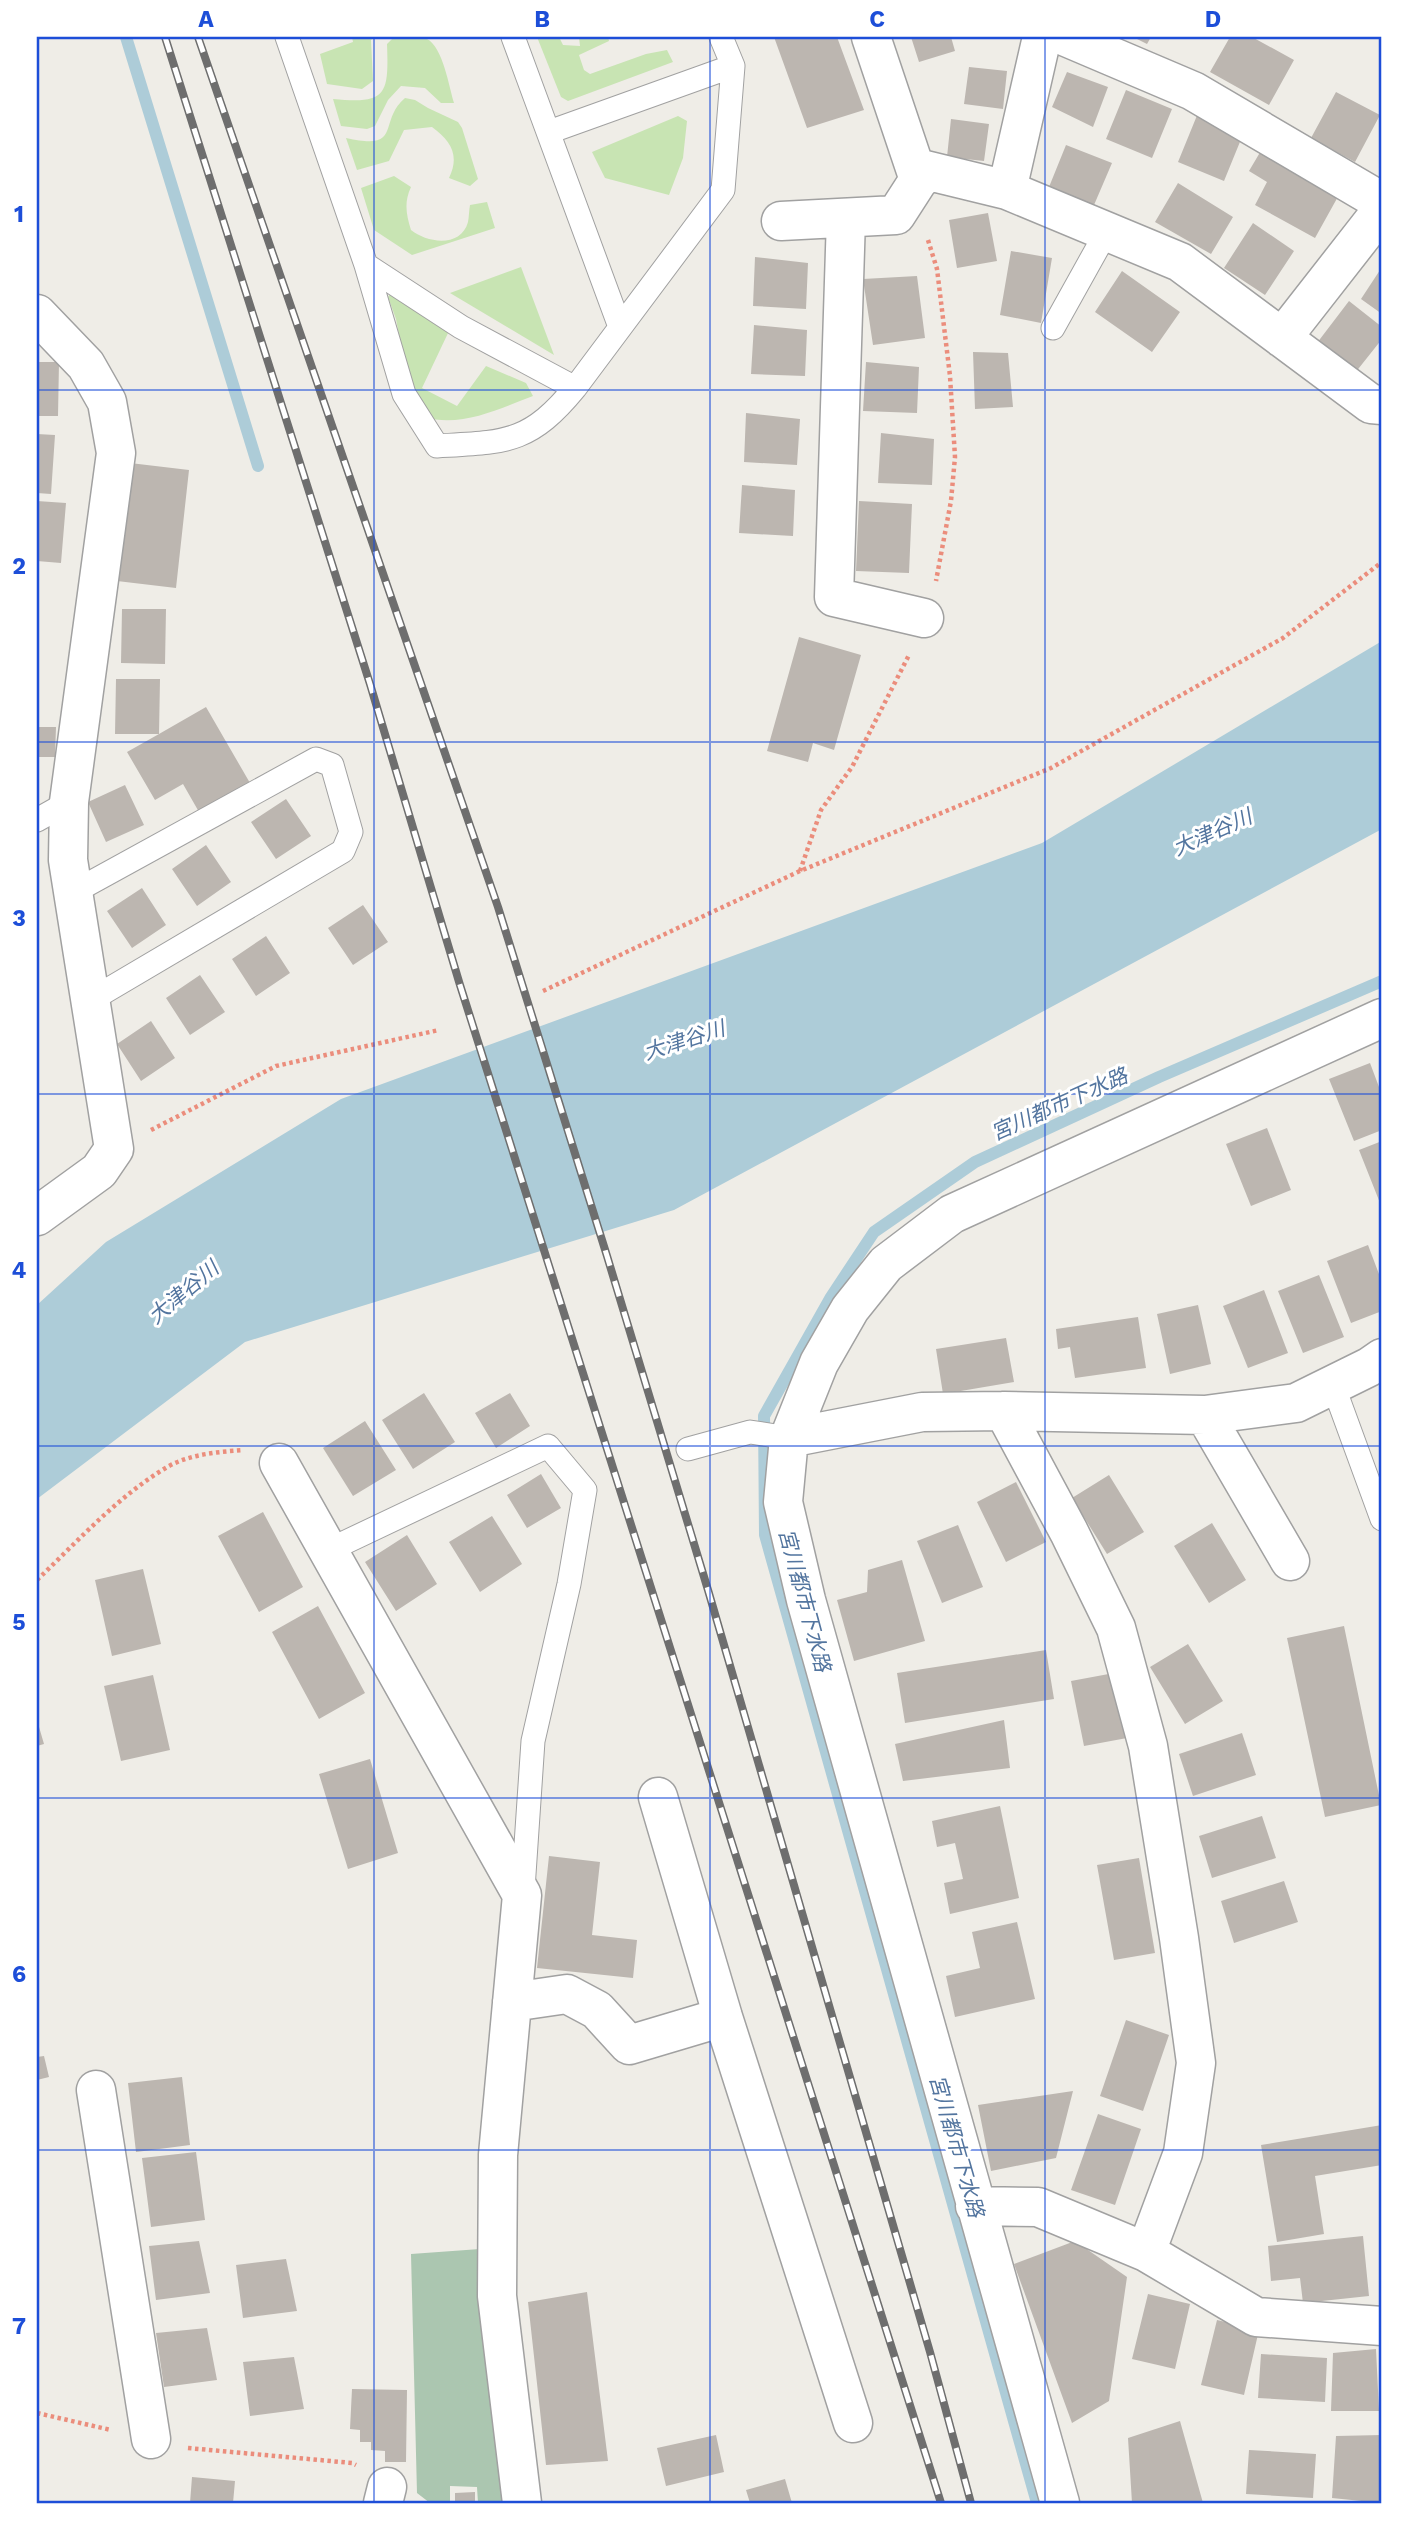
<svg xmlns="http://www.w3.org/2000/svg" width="1419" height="2540" viewBox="0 0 1419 2540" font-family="'Work Sans','Noto Sans JP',sans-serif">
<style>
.grass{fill:#c8e4b3}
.cemetery{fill:#abc6b0}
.water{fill:#adccd8}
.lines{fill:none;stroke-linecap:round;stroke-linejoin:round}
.stream{stroke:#adccd8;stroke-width:12}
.building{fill:#bcb6b0}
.service-casing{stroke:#a1a1a1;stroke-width:25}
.minor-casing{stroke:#a1a1a1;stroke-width:41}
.path{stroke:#eb8d7c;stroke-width:4.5;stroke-dasharray:3.5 3.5;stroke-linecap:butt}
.service{stroke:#fff;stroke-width:23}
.minor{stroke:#fff;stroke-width:38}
.rail-casing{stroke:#6e6e6e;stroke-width:8}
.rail{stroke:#fff;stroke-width:5;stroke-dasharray:16;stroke-linecap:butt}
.grid{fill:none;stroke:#1d4ed8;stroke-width:2;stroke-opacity:0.55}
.labels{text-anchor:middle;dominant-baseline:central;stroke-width:6;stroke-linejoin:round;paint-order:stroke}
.water-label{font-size:21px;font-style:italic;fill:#53759f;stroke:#fff}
.neatline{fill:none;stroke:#1d4ed8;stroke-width:2.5}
.grid-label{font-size:23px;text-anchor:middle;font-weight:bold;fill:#1d4ed8}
</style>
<rect width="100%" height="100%" fill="#efede7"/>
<path class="grass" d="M352 37H374L371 40 373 81 362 89 327 84 320 54 353 42Z
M394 37C404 37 418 35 427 39 443 47 449 87 454 103H441L425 88 401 86 388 100 375 126 367 129 341 126 333 99C386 104 389 96 387 44Z
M537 37H559L563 45 580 46 579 37H608L609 41 579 55 584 70 590 74 646 54 667 50 673 62 568 101 561 97Z
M405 98 415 100 428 108 458 122 462 128 478 179 470 186 449 178C460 155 451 141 432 127L404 130 389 161 357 170 346 138C404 151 377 122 405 98Z
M678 116 687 121 683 158 669 195 605 178 592 152Z
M394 176 411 187C404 202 406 214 411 230 427 243 461 248 468 222 469 217 469 210 470 205L487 202 495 228 412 255 374 230 361 188Z
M521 267 554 355 450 293Z
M392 291 449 331 422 388 457 406 486 366 526 383 533 396C498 409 461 428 424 417L404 362 396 319 388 297Z"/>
<path class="cemetery" d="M480 2249 508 2503H478L477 2487 450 2486V2503H430L417 2493 411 2254Z"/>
<path class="water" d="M1382 641V829L674 1210 245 1342 37 1499V1305L106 1242 341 1099 1042 843Z"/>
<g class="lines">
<path class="stream" d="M126 37 258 466
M1037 2503 765 1535 764 1416 831 1297 874 1232 975 1162 1159 1077 1382 981"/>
</g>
<path class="building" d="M774 37H837L864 110 807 128Z
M911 37H951L955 51 919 62Z
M1133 37H1151L1147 44Z
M1230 37H1252L1294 60 1269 105 1210 72Z
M969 67 1007 71 1003 109 964 104Z
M1067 72 1108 87 1093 127 1052 107Z
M1126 90 1172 109 1152 158 1106 139Z
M1336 92 1380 115 1355 162 1311 138Z
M1198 113 1244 132 1224 181 1178 162Z
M951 119 989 124 984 161 947 157Z
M1066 145 1112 163 1094 205 1049 187Z
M1262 149 1340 193 1315 238 1255 205 1267 182 1249 171Z
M1178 183 1233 217 1211 254 1155 222Z
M988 213 997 261 957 268 949 220Z
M1253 223 1294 251 1265 295 1224 268Z
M1011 251 1052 258 1041 323 1000 315Z
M755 257 808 263 806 309 753 306Z
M1382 267V314L1361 299Z
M1122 271 1180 312 1152 352 1095 312Z
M917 276 925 338 873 345 863 279Z
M1349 301 1382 327V339L1355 373 1317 343Z
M754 325 807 330 805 376 751 374Z
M973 352 1008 353 1013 407 975 409Z
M37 362H59L58 416H37Z
M866 362 919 367 917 413 863 411Z
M746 413 800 419 797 465 744 462Z
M881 433 934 439 932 485 878 483Z
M37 434 55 435 51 494 37 493Z
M130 463 189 470 176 588 117 581Z
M742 485 795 490 793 536 739 533Z
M37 501 66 503 61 563 37 561Z
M859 501 912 504 909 573 856 571Z
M122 609H166L165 664 121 663Z
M799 637 861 655 834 750 813 743 808 762 767 751Z
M116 679H160L159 734 206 707 250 783 199 812 183 784 155 800 127 752 159 734H115Z
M37 727H56L55 757H37Z
M125 785 144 825 106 842 88 802Z
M286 799 311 836 276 859 251 822Z
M206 845 231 882 197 906 172 869Z
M142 888 166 925 132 948 107 911Z
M363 905 388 942 353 965 328 928Z
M266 936 290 973 256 996 232 959Z
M200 975 225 1012 190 1035 166 998Z
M151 1021 175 1058 141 1081 117 1044Z
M1370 1063 1382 1095V1130L1354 1141 1329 1079Z
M1267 1128 1291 1190 1251 1206 1226 1144Z
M1382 1141V1208L1359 1150Z
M1368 1245 1382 1282V1311L1351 1323 1327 1261Z
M1319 1275 1344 1337 1303 1353 1278 1291Z
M1264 1290 1288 1353 1248 1368 1223 1306Z
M1198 1305 1211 1364 1170 1374 1157 1314Z
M1138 1317 1146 1368 1075 1378 1070 1347 1058 1349 1056 1329Z
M1006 1338 1014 1382 943 1394 936 1349Z
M424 1393 455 1442 413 1469 382 1420Z
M510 1393 530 1426 496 1448 475 1413Z
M365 1421 396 1470 353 1496 323 1448Z
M541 1474 561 1508 527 1528 507 1495Z
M1109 1475 1144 1532 1107 1554 1072 1498Z
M1016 1482 1046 1542 1006 1562 977 1502Z
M263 1512 303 1587 259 1612 218 1536Z
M492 1516 522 1564 480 1592 449 1542Z
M1212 1523 1246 1580 1209 1603 1174 1546Z
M958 1525 983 1587 942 1603 917 1541Z
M407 1535 437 1584 396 1611 365 1562Z
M902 1560 925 1641 854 1661 837 1600 867 1592 868 1570Z
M143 1569 161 1644 112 1656 95 1580Z
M318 1606 365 1693 319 1719 272 1632Z
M1344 1626 1381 1805 1325 1817 1287 1638Z
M1188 1644 1223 1701 1185 1724 1150 1667Z
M1046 1650 1054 1699 905 1723 897 1673Z
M1114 1673 1127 1738 1084 1746 1071 1681Z
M153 1675 170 1750 121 1761 104 1686Z
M37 1720 44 1744 37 1746Z
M1004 1720 1010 1768 903 1781 895 1744Z
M1242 1733 1256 1775 1193 1796 1179 1754Z
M370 1759 398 1853 348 1869 319 1774Z
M1000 1806 1019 1898 950 1914 944 1883 963 1879 955 1843 937 1847 932 1821Z
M1262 1816 1276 1858 1212 1878 1199 1836Z
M549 1856 600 1862 592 1935 637 1940 633 1978 537 1968Z
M1139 1858 1155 1953 1114 1960 1097 1865Z
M1284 1881 1298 1922 1234 1943 1221 1901Z
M1017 1922 1035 1999 955 2017 946 1976 980 1968 972 1932Z
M1126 2020 1169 2035 1143 2111 1100 2096Z
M44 2056 49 2077 37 2080V2057Z
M182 2077 190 2145 136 2152 128 2083Z
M1073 2091 1056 2158 991 2171 978 2105Z
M1098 2114 1141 2129 1115 2205 1071 2190Z
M1382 2125V2165L1315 2176 1324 2234 1277 2242 1261 2145Z
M196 2152 205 2220 151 2227 142 2158Z
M1363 2236 1369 2296 1303 2303 1300 2278 1271 2281 1268 2246Z
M199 2241 210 2293 156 2300 149 2246Z
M1075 2241 1127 2277 1109 2401 1072 2423 1014 2264Z
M286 2259 297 2311 243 2318 236 2265Z
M587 2292 608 2461 546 2465 528 2302Z
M1148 2294 1190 2304 1175 2369 1132 2359Z
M1217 2320 1259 2330 1244 2395 1201 2385Z
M207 2328 217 2380 164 2387 156 2333Z
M1376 2349 1379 2411H1331L1333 2353Z
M1261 2354 1327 2358 1325 2402 1258 2398Z
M294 2357 304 2409 250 2416 243 2362Z
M352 2389 407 2390 406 2462H385V2451L371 2450V2442H360V2430L350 2429Z
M1180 2421 1203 2503H1132L1128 2438Z
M716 2435 724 2472 666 2486 657 2448Z
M1382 2435 1381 2503 1332 2498 1336 2436Z
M1249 2450 1316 2454 1313 2498 1246 2494Z
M192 2477 235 2481 233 2503H190Z
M785 2479 792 2503H750L746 2490Z
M475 2492V2503H455V2493Z"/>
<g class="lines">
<defs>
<path id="service" d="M287 37 366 265 404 394 437 446C506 442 529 444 575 388
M513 37 620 327
M549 132 733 66
M366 265 461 327 575 388 723 190 733 66 721 37
M1053 328 1107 231
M37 820 69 802
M72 893 316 759 332 765 351 832 343 851 89 1001
M1333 1385 1382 1519
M688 1449 750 1432 789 1438
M329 1550 548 1446 585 1490 569 1584 533 1741 523 1889"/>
<path id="minor" d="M871 37 919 180
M1066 37 1193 91 1382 202
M1007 190 1042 37
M846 218 834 597 924 618
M781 221 896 215 925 170 1007 190 1180 262 1371 404 1382 405
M37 314 86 365 107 402 116 453 69 802 68 860 114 1149 99 1171 37 1216
M1282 338 1382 210
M1004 1411 1069 1532 1116 1628 1148 1746 1179 1938 1196 2063 1183 2153 1146 2252
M1205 1415 1290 1561
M789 1438 922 1412 1004 1411 1205 1415 1296 1403 1369 1367 1382 1358
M279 1463 522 1895 498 2155 497 2296 522 2503
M658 1797 723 2017 853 2423
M512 2002 567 1994 597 2010 629 2045 723 2017
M96 2090 151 2439
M975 2206 1038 2207 1146 2252 1256 2317 1382 2326
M383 2503 387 2487
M1060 2503 806 1600 783 1502 789 1438 819 1363 850 1309 886 1264 952 1214 1382 1018"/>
</defs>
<use href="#service" class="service-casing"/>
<use href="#minor" class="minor-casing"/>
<path class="path" d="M928 240 937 269 950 376 955 457 951 501 936 581
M800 871 821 810 852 767 909 655
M543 991 800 871 1051 768 1283 638 1382 562
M151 1130 276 1066 439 1030
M37 1580C78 1541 119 1495 169 1466 191 1454 218 1452 243 1450
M37 2413 111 2430
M188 2448 352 2463 356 2465"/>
<use href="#service" class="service"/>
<use href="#minor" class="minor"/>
<defs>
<path id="rail" d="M165 37 370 684 460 985 941 2503
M198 37 498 907 607 1256 708 1590 930 2352 971 2503"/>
</defs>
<use href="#rail" class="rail-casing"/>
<use href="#rail" class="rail"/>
</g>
<path class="grid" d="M374 37V2503M710 37V2503M1045 37V2503M37 390H1382M37 742H1382M37 1094H1382M37 1446H1382M37 1798H1382M37 2150H1382"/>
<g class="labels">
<g class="water-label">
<text transform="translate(1212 832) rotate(-24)">大津谷川</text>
<text transform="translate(684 1040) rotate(-18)">大津谷川</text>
<text transform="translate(1059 1104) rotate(-24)">宮川都市下水路</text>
<text transform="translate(183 1292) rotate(-40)">大津谷川</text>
<text transform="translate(805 1600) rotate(75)">宮川都市下水路</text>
<text transform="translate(957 2146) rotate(74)">宮川都市下水路</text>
</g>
</g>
<rect width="1419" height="2540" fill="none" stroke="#ffffff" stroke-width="77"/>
<rect x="38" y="38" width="1342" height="2464" class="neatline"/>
<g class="grid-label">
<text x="206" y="27">A</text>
<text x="542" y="27">B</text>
<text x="877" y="27">C</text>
<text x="1213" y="27">D</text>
<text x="19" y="222">1</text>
<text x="19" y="574">2</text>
<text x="19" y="926">3</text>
<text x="19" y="1278">4</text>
<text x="19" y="1630">5</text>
<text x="19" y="1982">6</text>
<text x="19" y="2334">7</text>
</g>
</svg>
